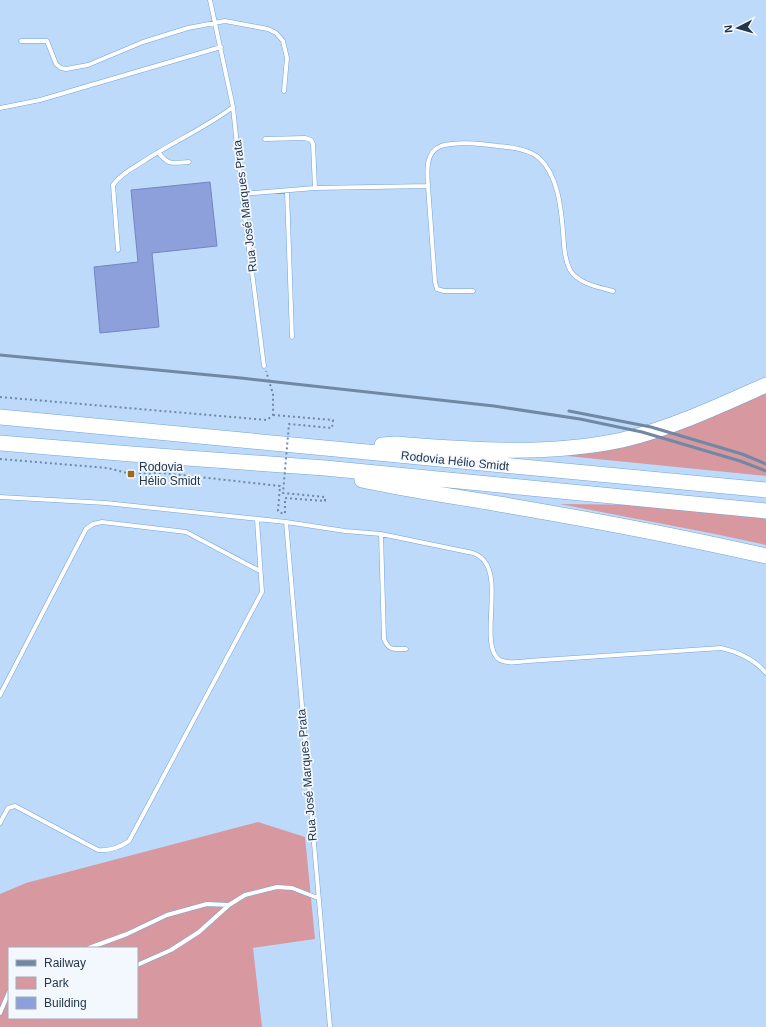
<svg xmlns="http://www.w3.org/2000/svg" width="766" height="1027" viewBox="0 0 766 1027" font-family="Helvetica,sans-serif">
<style>
.green{fill:#d7989f;fill-rule:evenodd}
.building{fill:#8ea0db;stroke:#7485bf}
.lines{fill:none;stroke-linecap:round;stroke-linejoin:round}
.lane-casing{stroke:#75a3d6;stroke-width:5}
.highway-casing{stroke:#75a3d6;stroke-width:16}
.path{stroke:#7088a3;stroke-width:2;stroke-dasharray:2 3;stroke-linecap:butt}
.lane{stroke:#fff;stroke-width:4}
.highway{stroke:#fff;stroke-width:15}
.rail{stroke:#7088a3;stroke-width:3}
.path-bridge{stroke:#7088a3;stroke-width:2;stroke-dasharray:2 3;stroke-linecap:butt}
.poi-dot{fill:#9c691f;stroke:#f3f8fe;stroke-width:1.5}
.labels{text-anchor:middle;dominant-baseline:central;stroke-width:3.5;stroke-linejoin:round;paint-order:stroke}
.street-label{font-size:12px;fill:#24374c;stroke:#f3f8fe}
.poi-label{font-size:12px;fill:#24374c;stroke:#f3f8fe;text-anchor:start}
</style>
<rect width="100%" height="100%" fill="#bddafa"/>
<path class="green" d="M766 389V476L557 455Z
M560 504 647 505 766 517V545L715 534Z
M258 822 305 837 315 939 253 948 262 1027H0V894L26 883ZM9 948H137V1018H9Z"/>
<path class="building" d="M210 182 217 246 152 253 159 327 100 333 94 267 138 262 131 190Z"/>
<g class="lines">
<defs>
<path id="lane" d="M210 0 233 107 242 194 264 366
M21 41H47L56 64 61 68 66 69 88 65 143 42 188 28 225 21 268 29 276 33 283 41 287 58 284 91
M0 108 40 100 221 47
M265 139 305 138 311 140 313 144 315 188
M158 152C169 166 172 163 189 162
M428 186 435 282 437 289 444 291H473
M287 191 292 337
M242 194 315 188 428 186C427 171 425 152 441 146 458 141 481 144 498 146 510 147 529 149 539 158 558 175 561 208 563 231 564 244 564 258 570 270 579 284 598 287 613 291
M118 250 113 185C121 174 133 168 144 161 173 142 205 128 233 107
M0 497 106 503 286 522 345 531 381 534 473 553C478 555 482 557 485 562 502 583 479 648 500 660 508 664 519 662 528 661L721 648C739 652 754 659 766 673
M286 522 330 1027
M381 534 384 639C389 651 394 649 406 649
M0 695 86 529 93 524 102 522 186 532 260 571
M0 823 8 808 15 806 98 850C110 851 119 848 129 841L262 592 257 520
M89 948 127 934 167 915 207 904 229 905
M137 965 171 950 199 932 229 905 245 895 277 887 292 888 318 898
M0 1013 9 992"/>
<path id="highway" d="M0 417 766 490
M0 443 131 454 325 468 766 511
M382 445 396 444C471 450 547 456 622 440 672 428 719 406 766 385
M362 480C407 490 453 496 499 504 588 519 678 536 766 556"/>
</defs>
<use href="#lane" class="lane-casing"/>
<use href="#highway" class="highway-casing"/>
<path class="path" d="M0 397 267 420 273 415V394L266 371
M0 459 108 468 131 474 163 473 280 486 278 511 285 515"/>
<use href="#lane" class="lane"/>
<use href="#highway" class="highway"/>
<path class="rail" d="M0 355 241 378 494 406 580 419 642 432 740 461 766 471
M569 411 651 427 742 454 766 464"/>
<path class="path-bridge" d="M273 415 333 420 332 428 289 424 283 493 325 497V501L285 498V514"/>
</g>
<rect class="poi-dot" x="127" y="470" width="8" height="8" rx="2"/>
<g class="labels">
<g class="street-label">
<text transform="translate(245 206) rotate(-97)">Rua José Marques Prata</text>
<text transform="translate(455 461) rotate(6)">Rodovia Hélio Smidt</text>
<text transform="translate(307 775) rotate(-95)">Rua José Marques Prata</text>
</g>
<g class="poi-label">
<text x="139" y="467">Rodovia<tspan x="139" dy="14">Hélio Smidt</tspan></text>
</g>
</g>
<rect x="8" y="947" width="130" height="72" fill="#f3f8fe" stroke="#a0abb7"/>
<rect x="16" y="960" width="20" height="6" fill="#7088a3" stroke="#a0abb7"/>
<text x="44" y="967" font-size="12" fill="#24374c">Railway</text>
<rect x="16" y="977" width="20" height="12" fill="#d7989f" stroke="#a0abb7"/>
<text x="44" y="987" font-size="12" fill="#24374c">Park</text>
<rect x="16" y="997" width="20" height="12" fill="#8ea0db" stroke="#a0abb7"/>
<text x="44" y="1007" font-size="12" fill="#24374c">Building</text>
<g transform="translate(738 28) rotate(264)" stroke="#f3f8fe" stroke-width="3" paint-order="stroke">
<path d="M0-3L7 15L0 10L-7 15Z" fill="#24374c"/>
<text y="-6" font-size="11" font-weight="bold" text-anchor="middle" fill="#24374c">N</text>
</g>
</svg>
